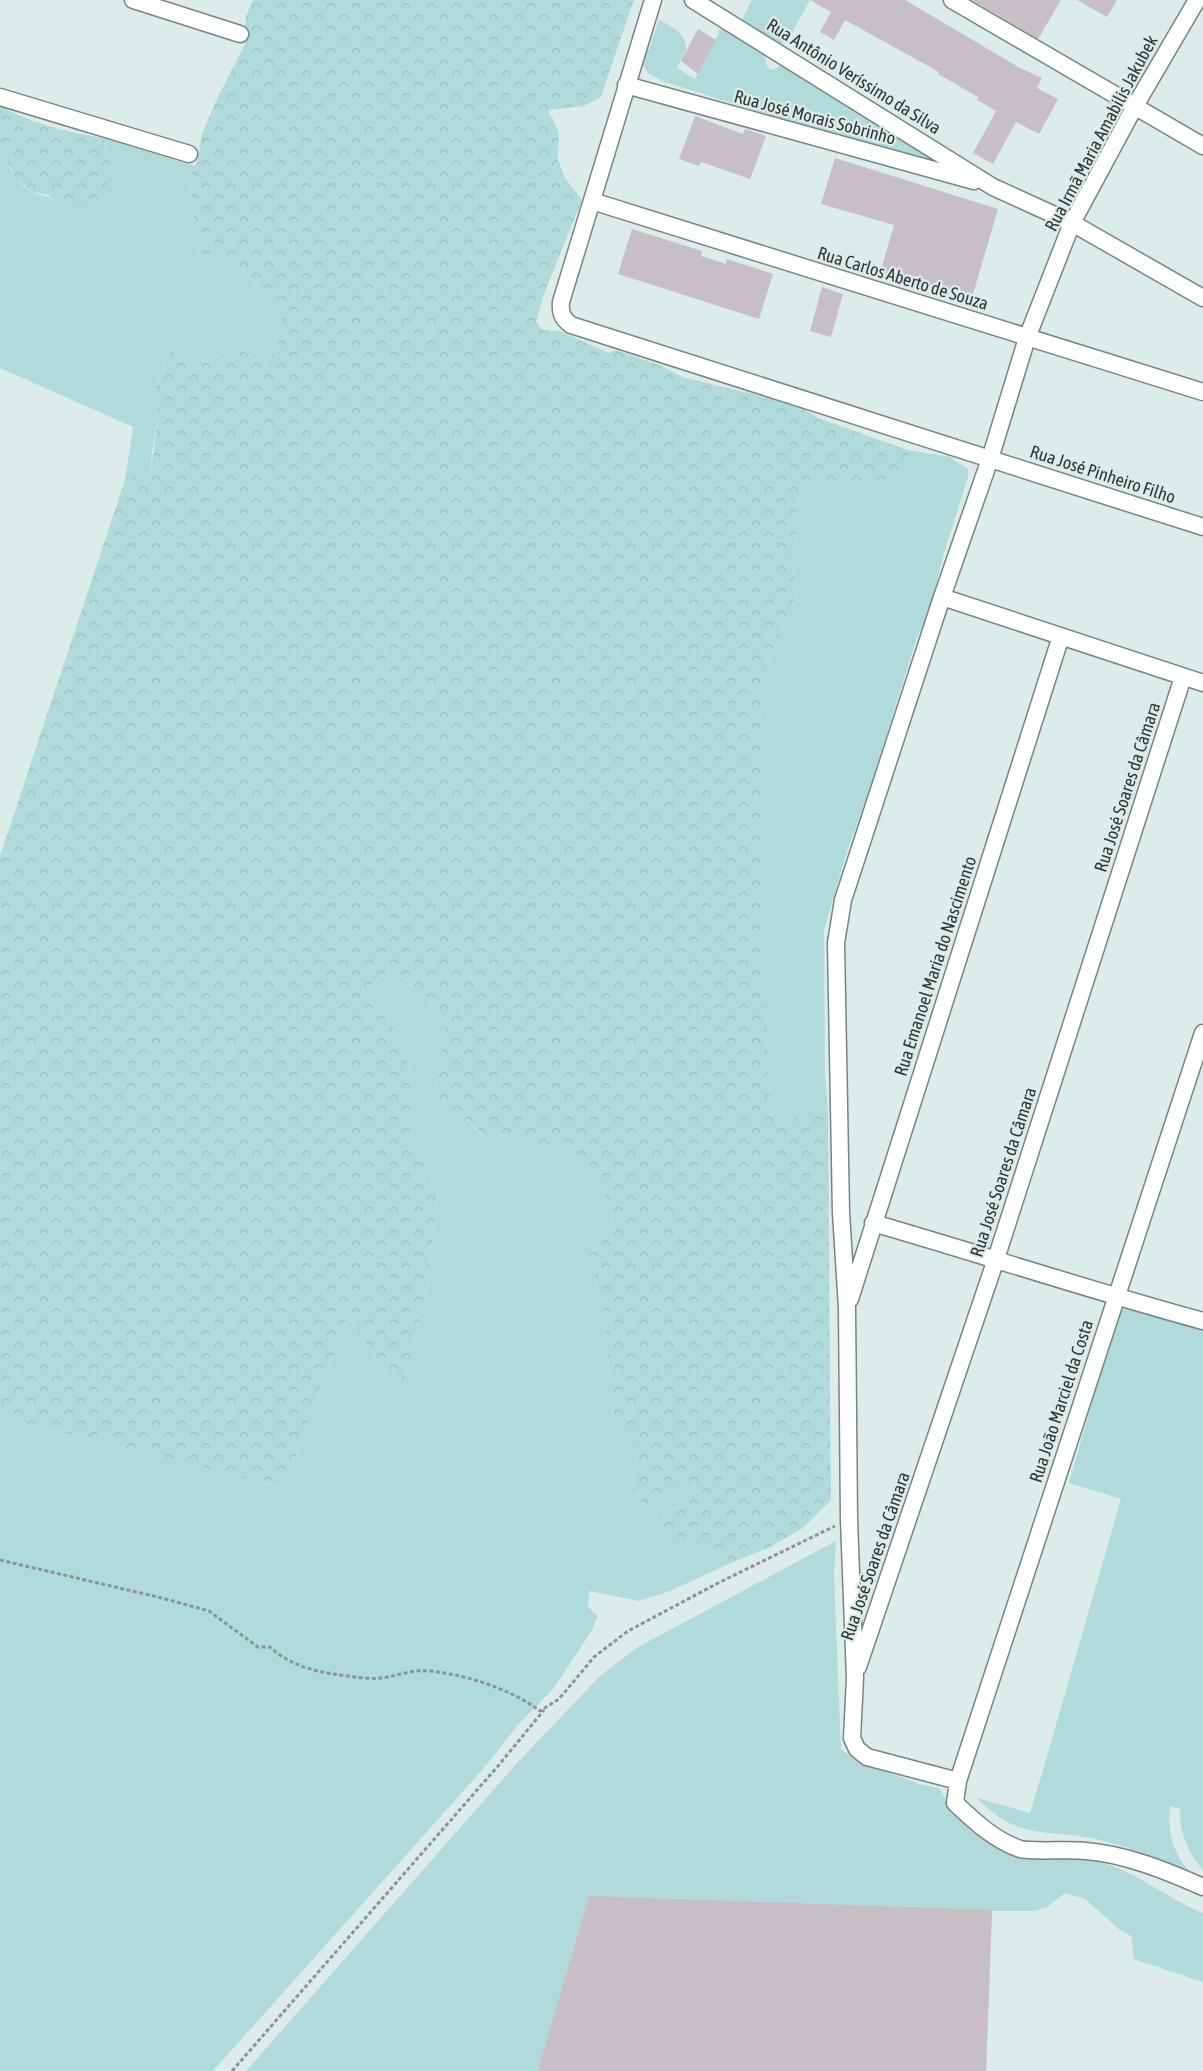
<svg xmlns="http://www.w3.org/2000/svg" width="1203" height="2071" viewBox="0 0 1203 2071" font-family="'Asap Condensed',sans-serif">
<style>
.green{fill:#b1dbda}
.forest{fill:url(#forest-crowns)}
.building{fill:#c8bec6}
.lines{fill:none;stroke-linecap:round;stroke-linejoin:round}
.minor-casing{stroke:#768484;stroke-width:19}
.path{stroke:#899493;stroke-width:3;stroke-dasharray:4 2.5;stroke-linecap:butt}
.minor{stroke:#fff;stroke-width:16}
.labels{text-anchor:middle;dominant-baseline:central;stroke-width:4.5;stroke-linejoin:round;paint-order:stroke}
.street-label{font-size:18px;fill:#2f3535;stroke:#dceceb}
</style>
<defs>
<pattern id="forest-crowns" width="20" height="18" patternUnits="userSpaceOnUse" patternTransform="scale(1.25)"><rect width="20" height="18" fill="#b1dbda"/><path d="M2 6a3 3 0 1 1 6 0M12 15a3 3 0 1 1 6 0" fill="none" stroke="#99bdbc"/></pattern>
</defs>
<rect width="100%" height="100%" fill="#dceceb"/>
<path class="green" d="M752 0H810L787 42 778 44 741 21Z
M659 20C672 26 687 34 686 50L677 68 695 79 718 35 719 29 727 30 764 54 767 67 773 70 778 67 781 60 941 159 915 161 662 81 648 73 642 64 644 52 649 50Z
M103 138 195 166 189 179 199 254 225 258 248 274 282 318 276 349 263 365 238 348 206 362 173 347C160 363 169 372 155 387L158 416 152 452 151 471 125 480 133 427 0 368V150C8 164 16 183 31 191 40 197 46 193 57 202L112 171Z
M908 450 950 457 968 469V477L944 553 929 612 916 640 869 792 847 851 824 930 825 1074 828 1111 820 1104 777 1128 770 1101 765 980V671L797 594 791 556 798 525 797 504 807 489 845 480 874 486 910 459Z
M392 969 421 992 446 1021 436 1089 486 1139 513 1133 544 1152 563 1137 581 1164 601 1185 614 1223 590 1254 605 1319 613 1420 637 1449 632 1488 645 1507 674 1485 693 1487 688 1505 662 1511 671 1529 682 1544C705 1543 716 1543 731 1563L670 1591 639 1601 589 1591 588 1607 598 1616 592 1630 554 1688 518 1725 483 1769 213 2071H0V1417L284 1488 348 1317 382 1367 403 1382 425 1299 438 1196 411 1138V1070L392 1026 362 992Z
M1126 1309 1203 1329V1870C1188 1854 1179 1831 1180 1809L1170 1806C1167 1832 1173 1853 1190 1872 1161 1861 1131 1847 1100 1840 1047 1827 1020 1843 977 1798L1030 1813 1043 1770 1121 1499 1069 1483 1118 1311Z
M836 1541 834 1576 841 1749 858 1762 920 1784 939 1788C951 1808 972 1839 996 1846 1006 1849 1017 1849 1026 1850 1054 1854 1082 1856 1109 1865 1143 1876 1170 1900 1203 1913V1982L1134 1959 1131 1936 1121 1931 1085 1899 1065 1893 1047 1907 1035 1911H992L986 2071H246L517 1763 600 1676 638 1647Z"/>
<path class="forest" d="M253 0H634L601 97 584 106 548 110 559 132 558 160 565 178 582 200 546 289 536 321 542 330 559 331 609 353 616 350 659 365 683 377 797 405 818 418 908 450 910 459 897 474 874 486 845 480 807 489 797 504 798 525 791 556 797 594 765 671V980L770 1101 777 1127 821 1104 828 1111 831 1500 803 1528 768 1548 731 1563C716 1544 705 1543 682 1544L671 1530 660 1527 655 1518 662 1511 688 1505 693 1487 674 1486 645 1507 632 1488 637 1449 613 1420 605 1319 590 1254 614 1223 601 1185 581 1164 563 1138 544 1152 513 1133 486 1139 467 1119 448 1121 436 1089 446 1021 421 992 392 969 362 992 392 1026 411 1070V1138L438 1196 425 1299 403 1382 382 1367 348 1317 284 1488 0 1417V856L125 480 151 471 158 416 155 387C169 372 160 363 173 347L206 362 238 348 263 365 276 349 282 318 248 274 225 258 199 254 189 179 198 159 202 134 215 103 245 44 246 16Z
M0 106C33 124 67 132 103 138L112 171 100 202 79 207 57 202 48 195 32 192 16 178 0 150Z"/>
<path class="building" d="M810 0H905L1020 68 1042 78 1037 88 1058 99 1039 134 1016 122 993 164 973 153 996 111 977 100 978 97 938 74 939 72 845 20 834 40 820 32 831 12Z
M972 0H1061L1038 39Z
M1077 0H1117L1107 17Z
M698 29 716 40 698 74 681 61Z
M695 116 743 134 745 129 766 136 750 179 701 162 699 166 679 159Z
M835 158 998 209 971 301 880 273 894 225 821 204Z
M632 229 702 251 701 256 726 264 727 259 773 274 759 319 618 274Z
M822 287 843 294 831 337 810 331Z
M589 1896 992 1910 986 2071H538Z"/>
<g class="lines">
<defs>
<path id="minor" d="M133 0 240 34
M653 0 561 302C560 313 562 318 571 325L1203 527
M693 0 993 187 1072 223 1203 298
M952 0 1203 146
M626 85 974 181
M0 97 189 154
M592 201 1203 392
M942 597 1203 683
M1203 1033 958 1781 955 1803C974 1821 994 1840 1020 1849 1032 1852 1070 1849 1086 1851 1125 1854 1167 1871 1203 1887
M873 1223C984 1255 1092 1291 1203 1321
M850 1299 1061 636
M858 1667 996 1259 1183 677
M958 1781 867 1757 857 1749 852 1738 855 1678 849 1520 847 1308 841 1213 836 943 843 900 942 597 990 459 1027 338 1072 223 1135 106 1197 0"/>
</defs>
<use href="#minor" class="minor-casing"/>
<path class="path" d="M0 1560 162 1598 209 1611 258 1647H270C294 1669 323 1673 355 1677 363 1678 373 1679 381 1678 398 1676 412 1669 430 1671 467 1675 511 1689 540 1711L559 1699 594 1657 628 1631 720 1582 835 1526
M232 2071 498 1766 544 1710"/>
<use href="#minor" class="minor"/>
</g>
<g class="labels">
<g class="street-label">
<text transform="translate(854 76) rotate(32)">Rua Antônio Veríssimo da Silva</text>
<text transform="translate(815 117) rotate(15)">Rua José Morais Sobrinho</text>
<text transform="translate(1101 133) rotate(-62)">Rua Irmã Maria Amabilis Jakubek</text>
<text transform="translate(903 278) rotate(17)">Rua Carlos Aberto de Souza</text>
<text transform="translate(1103 474) rotate(18)">Rua José Pinheiro Filho</text>
<text transform="translate(1127 787) rotate(-72)">Rua José Soares da Câmara</text>
<text transform="translate(935 966) rotate(-72)">Rua Emanoel Maria do Nascimento</text>
<text transform="translate(1003 1172) rotate(-72)">Rua José Soares da Câmara</text>
<text transform="translate(1061 1401) rotate(-72)">Rua João Marciel da Costa</text>
<text transform="translate(875 1556) rotate(-71)">Rua José Soares da Câmara</text>
</g>
</g>
</svg>
